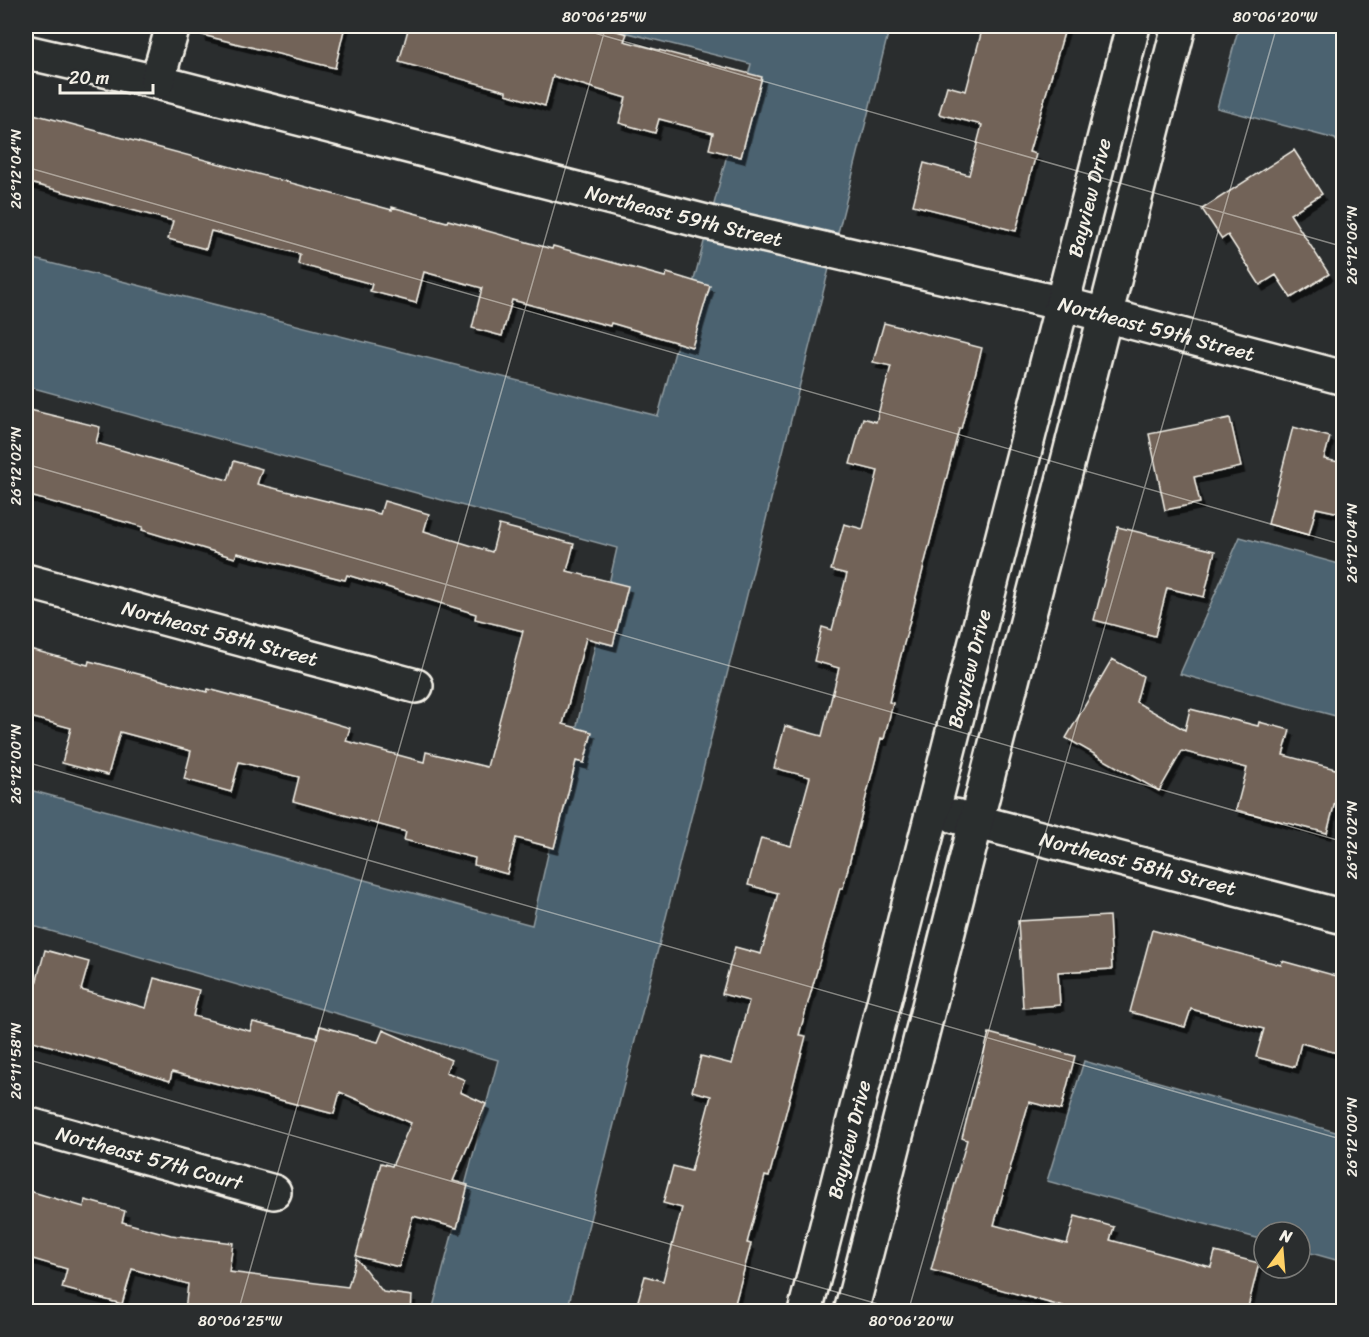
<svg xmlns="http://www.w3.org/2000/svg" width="1369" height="1337" viewBox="0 0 1369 1337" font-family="Sriracha,sans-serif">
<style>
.water{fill:#4c6270;stroke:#8f9ba0;stroke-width:1.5}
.building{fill:#726359;stroke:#f4f1e8;stroke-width:1.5;filter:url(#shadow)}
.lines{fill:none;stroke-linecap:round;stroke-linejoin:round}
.minor-casing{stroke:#f4f1e8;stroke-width:38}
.minor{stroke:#2a2d2e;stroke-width:33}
.ticks{fill:none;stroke:#f4f1e8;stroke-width:1.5;stroke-opacity:0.45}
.labels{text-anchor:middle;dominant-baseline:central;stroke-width:4.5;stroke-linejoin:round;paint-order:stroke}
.street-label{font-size:20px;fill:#f4f1e8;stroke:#2a2d2e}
.neatline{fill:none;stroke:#f4f1e8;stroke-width:2}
.ticks-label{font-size:15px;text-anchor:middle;fill:#f4f1e8}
</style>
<defs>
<filter id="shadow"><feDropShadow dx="3.5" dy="6" stdDeviation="0" flood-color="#0009"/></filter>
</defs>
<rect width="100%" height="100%" fill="#2a2d2e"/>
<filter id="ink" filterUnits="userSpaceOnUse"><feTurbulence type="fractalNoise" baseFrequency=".0167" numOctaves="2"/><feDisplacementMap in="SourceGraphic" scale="12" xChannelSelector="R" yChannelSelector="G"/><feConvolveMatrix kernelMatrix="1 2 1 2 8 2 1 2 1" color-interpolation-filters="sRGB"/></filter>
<g filter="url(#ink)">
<path class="water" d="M600 26H890L567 1311H432L498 1060 26 924V789L532 925 617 548 26 386V257L658 416 751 64Z
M1239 26H1327L1343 30V150L1335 139 1217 108Z
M1240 537 1343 565V718L1180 674Z
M1084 1061 1343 1134V1262L1300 1250V1232H1264V1240L1047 1181Z"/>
<path class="building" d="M203 26H345L335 68 202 35Z
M409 26H600L627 34 624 41 762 77 741 157 709 149 713 133 659 119 655 133 619 123 626 98 553 76 545 106 506 94V91L399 62Z
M983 26H1066L1029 152 1036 154 1016 231 913 205 924 163 969 175 982 125 939 114 947 86 966 91Z
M26 112 392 210V207L447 222 448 220 552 249 553 246 665 277 667 273 710 286 692 347 611 323 610 326 512 300 502 336 472 328 482 288 424 272 416 303 370 291 372 284 298 264 300 254 211 231 206 249 168 239 173 221 26 182Z
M1294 150 1322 194 1290 214 1329 274 1291 298 1276 275 1260 285 1228 235 1222 239 1202 209Z
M884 323 982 348 961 429H959L889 702 893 703 884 739 881 738 843 888H840L799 1035 806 1036 769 1177 765 1176 747 1243 751 1244 733 1311H635L645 1276 663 1281 682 1208 663 1203 673 1166 691 1171 711 1096 692 1091 701 1056 732 1064 749 1001 722 994 735 947 761 954 778 893 748 885 761 838 791 846 810 777 774 768 785 726 822 736 839 668 814 661 822 627 832 630 847 574 831 570 844 524 863 529 878 471 850 464 863 418 876 422 891 366 873 362Z
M26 409 100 427 96 443 228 480 234 461 262 469 257 484 380 514 384 501 429 514 424 531 492 552 499 525 574 544 567 571 628 586 613 645 586 638 563 724 592 732 584 763 576 761 554 848 516 838 507 874 474 865 475 858 404 840 406 832 293 801 299 777 239 762 231 792 184 779 191 751 120 732 108 775 62 763 71 728 26 716V648L88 665 89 661 207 692 208 689 296 712 350 728 346 741 424 762 426 752 487 767 523 631 475 619 476 614 347 575 345 580 237 553 235 558 142 530 143 527 26 495Z
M1230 418 1241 467 1194 477 1200 503 1165 510 1149 434Z
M1293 427 1330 437 1324 459 1344 463V514L1316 508 1309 535 1268 524Z
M1118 527 1215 551 1204 597 1167 588 1155 636 1094 620Z
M1112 659 1143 676 1136 702 1185 730 1190 709 1258 726 1259 722 1290 730 1283 755 1343 771 1327 833 1236 810 1247 768 1182 751 1159 791 1066 738Z
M1109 916 1112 969 1058 972 1060 1005 1023 1008 1018 921Z
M1152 930 1281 965 1282 961 1344 978V1055L1301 1043 1295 1067 1256 1057 1264 1029 1191 1009 1185 1027 1130 1012Z
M45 950 89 962 81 990 146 1008 154 978 199 990 193 1016 250 1031 253 1022 317 1038 320 1026 378 1042 383 1030 451 1060 446 1072 465 1080 460 1092 486 1104 453 1181 468 1185 457 1228 413 1216 399 1267 356 1256 381 1163 392 1166 411 1123 340 1092 334 1114 172 1072 170 1081 26 1039V1021Z
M989 1033 1075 1056 1061 1110 1029 1102 994 1225 1067 1244 1075 1216 1114 1227 1110 1240 1211 1267 1215 1252 1259 1263 1247 1311H1078L931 1270 967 1140 962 1138Z
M26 1190 84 1207 85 1200 125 1211 122 1222 171 1235 233 1243 229 1272 348 1287 356 1258 383 1292 412 1296 411 1311H185L188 1284 132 1269 122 1304 62 1288 67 1269 26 1257Z"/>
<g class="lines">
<defs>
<g id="minor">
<path id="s1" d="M26 52 157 82 710 223 1063 304 1344 378"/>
<path d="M157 82 173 26"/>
<path id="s2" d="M26 581 416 686"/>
<path id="s3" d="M955 816 1344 917"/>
<path id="s4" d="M26 1124 274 1192"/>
<path id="s5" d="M805 1312 1133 26"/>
<path d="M851 1312 1179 26"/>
</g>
</defs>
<use href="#minor" class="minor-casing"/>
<use href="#minor" class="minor"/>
</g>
</g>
<path class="ticks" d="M570 26 1344 247M26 167 1344 545M26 464 1344 842M26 762 1344 1140M26 1059 906 1312M238 1312 606 26M908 1312 1277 26"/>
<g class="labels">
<g class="street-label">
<text stroke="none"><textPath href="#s5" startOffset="1150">Bayview Drive</textPath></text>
<text stroke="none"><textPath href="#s1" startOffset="678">Northeast 59th Street</textPath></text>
<text stroke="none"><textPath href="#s1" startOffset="1164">Northeast 59th Street</textPath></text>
<text stroke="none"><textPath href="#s2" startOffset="201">Northeast 58th Street</textPath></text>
<text stroke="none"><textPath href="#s5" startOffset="664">Bayview Drive</textPath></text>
<text stroke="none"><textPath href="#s3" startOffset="189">Northeast 58th Street</textPath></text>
<text stroke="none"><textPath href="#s5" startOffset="178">Bayview Drive</textPath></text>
<text stroke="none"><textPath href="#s4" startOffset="128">Northeast 57th Court</textPath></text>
</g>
</g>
<rect width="1369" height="1337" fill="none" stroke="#2a2d2e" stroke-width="66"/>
<g transform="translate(1282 1250) rotate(16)"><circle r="28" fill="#2a2d2e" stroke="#7b7b78" stroke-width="1.5"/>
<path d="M0-4.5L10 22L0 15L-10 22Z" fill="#ffd166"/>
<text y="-9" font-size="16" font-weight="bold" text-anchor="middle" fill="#f4f1e8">N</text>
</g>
<path d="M60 84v9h93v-9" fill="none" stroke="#f4f1e8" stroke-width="3"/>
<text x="69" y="84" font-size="18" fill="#f4f1e8" stroke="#2a2d2e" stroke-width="4.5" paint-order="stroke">20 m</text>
<rect x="33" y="33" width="1303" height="1271" class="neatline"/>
<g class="ticks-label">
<text x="604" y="22">80°06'25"W</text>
<text x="1275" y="22">80°06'20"W</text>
<text transform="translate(16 169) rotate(-90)" y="5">26°12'04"N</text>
<text transform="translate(1352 245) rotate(-90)" y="5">26°12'06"N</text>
<text transform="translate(16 466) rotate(-90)" y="5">26°12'02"N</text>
<text transform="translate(1352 543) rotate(-90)" y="5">26°12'04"N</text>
<text transform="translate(16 764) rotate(-90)" y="5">26°12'00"N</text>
<text transform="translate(1352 840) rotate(-90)" y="5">26°12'02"N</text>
<text transform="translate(16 1061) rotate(-90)" y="5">26°11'58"N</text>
<text transform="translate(1352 1137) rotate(-90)" y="5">26°12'00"N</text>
<text x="240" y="1326">80°06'25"W</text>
<text x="911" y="1326">80°06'20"W</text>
</g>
</svg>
